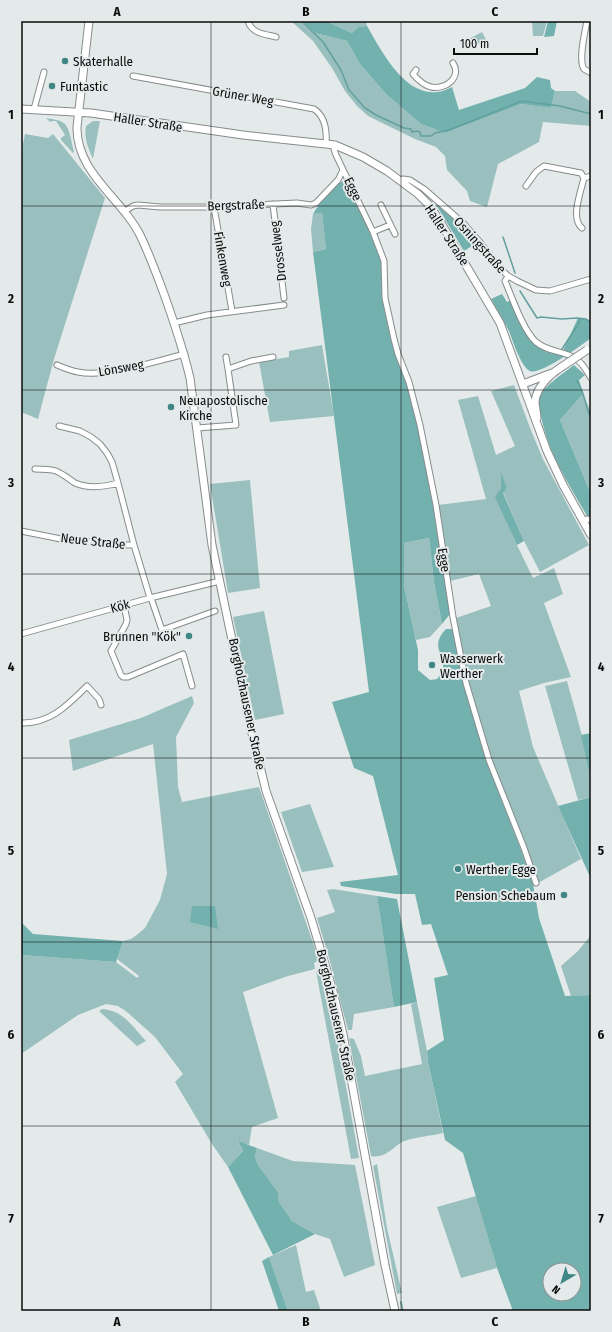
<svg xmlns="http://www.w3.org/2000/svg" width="612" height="1332" viewBox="0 0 612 1332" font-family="'Fira Sans Condensed',sans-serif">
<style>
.green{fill:#99c0be}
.forest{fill:#73b1ae;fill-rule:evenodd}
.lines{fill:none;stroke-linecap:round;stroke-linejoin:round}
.stream{stroke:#62a09d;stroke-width:1.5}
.street-casing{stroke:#868b8b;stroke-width:7}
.secondary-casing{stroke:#868b8b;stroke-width:9}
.street{stroke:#fff;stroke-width:5}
.secondary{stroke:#fff;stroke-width:7}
.secondary-bridge-casing{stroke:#868b8b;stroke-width:9;stroke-linecap:butt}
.secondary-bridge{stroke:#fff;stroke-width:7}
.grid{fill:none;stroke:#0b0c0c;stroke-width:1;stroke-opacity:0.55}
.poi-dot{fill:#3f8784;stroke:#e4eaea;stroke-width:1.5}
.labels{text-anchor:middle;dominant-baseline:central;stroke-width:4;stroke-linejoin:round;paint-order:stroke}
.poi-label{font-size:13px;fill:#0b0c0c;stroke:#e4eaea;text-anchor:start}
.street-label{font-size:13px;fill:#0b0c0c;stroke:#e4eaea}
.neatline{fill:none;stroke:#0b0c0c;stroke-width:1.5}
.grid-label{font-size:13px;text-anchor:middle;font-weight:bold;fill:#0b0c0c}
</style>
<rect width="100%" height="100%" fill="#e4eaea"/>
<path class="green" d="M291 21H303L315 33 347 41 360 64 386 94 421 124 445 133 521 104 551 108 555 91H575L591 102V126L543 122 539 142 498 164 487 207 470 201 467 191 447 170 445 156 436 147 415 139 368 116 357 106 345 91 332 68 313 41Z
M326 21H366L367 26 358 27 352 33Z
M532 21H547L543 36H533Z
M482 32 486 40 471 47 467 40Z
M46 118C52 119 61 120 65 124 70 129 72 145 74 152L73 153 61 140V138L65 135 56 121H53L50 122Z
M93 121H100L93 159C88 148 84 138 86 126Z
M25 134 48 138 53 134 105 198 54 359 38 419 21 412V153Z
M322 213 326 249 313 252 311 229 313 214Z
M322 345 334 416 270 422 259 362 289 357V351Z
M514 385 532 433 543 459 589 545 540 572 524 541 503 492 507 488 501 473V488L496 497 517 545 533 578 554 568 563 594 544 603 571 677 544 683 519 691 533 747 581 859 538 883 491 759 468 682 456 618 491 606 479 574 450 581 438 505 486 499 458 400 478 396 496 455 515 446 491 391Z
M583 394 591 412V494L560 420Z
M250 480 260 588 228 593 210 484Z
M429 538 434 582 442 624 430 637 416 640 404 585V543Z
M264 611 284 714 255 720 233 617Z
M567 681C577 719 591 758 591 797L578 800 545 686Z
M192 696 194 703 176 737 178 787 182 802 259 787 319 960 314 963 315 969 288 976 243 992 278 1118 252 1127 249 1145 238 1142 243 1151 228 1167 212 1144 175 1082 183 1074 155 1037 127 1012 118 1006 106 1004 78 1015 21 1054V955L116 962 137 978 139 976 117 959 123 941 131 939 138 934 145 928 160 900 167 874 153 744 73 771 69 740 141 718Z
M310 804 334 867 302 872 281 812Z
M333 889 377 896 394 1007 354 1014 352 1030H348L328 954 317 918 335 912 327 890Z
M591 935V995L571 996 561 966 578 951Z
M322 969 333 1015 359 1158 351 1159 316 971Z
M417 1002 427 1051 428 1062 443 1133C432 1136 413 1137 402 1142 392 1148 385 1159 371 1156L349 1038 354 1039 361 1056 365 1076 422 1064 411 1004Z
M102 1009C123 1010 133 1027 146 1041L137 1046 99 1011Z
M257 1148 293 1161 355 1165 375 1265 344 1277 330 1239 315 1234 292 1221 279 1202 278 1192 258 1165 255 1156Z
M377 1164 387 1228 402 1293 397 1294 373 1166Z
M476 1196 497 1268 461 1278 437 1207Z
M296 1245 306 1292 314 1290 321 1311H288L269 1257Z"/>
<path class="forest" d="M303 21H326L352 33 358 27 367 26C381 50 404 96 437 92 442 92 447 89 452 87L459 110 525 88 537 77 550 80 551 88 555 91 551 108 521 104 445 133 421 124 386 94 360 64 347 41 315 33Z
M548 21H557L554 36 544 37Z
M344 181 350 187 370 233 381 261 382 297 391 341 407 383 418 426 433 506 450 614 442 624 434 582 429 538 404 543V585L418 650V670L430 680 437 679C455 658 425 651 446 629H453L473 710 486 760 521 850 533 884 539 918 565 996 591 995V1311H513L497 1268 463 1153 445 1140 428 1062 427 1051 444 1040 434 978 448 975 431 924 422 925 415 894H396L341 886 340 882 398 875 373 776 354 768 332 702 369 692 313 252 326 249 322 213 313 214C321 202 329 186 344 181ZM550 1270H574V1294H550Z
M435 203 462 226 477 243 464 251Z
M502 294 507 302 511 300 518 317 533 343 547 352 561 355 578 318 591 320V338C582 345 539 376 530 371 521 367 513 341 509 331 503 320 497 309 491 299Z
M574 365 585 375 579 380 583 394 560 420 591 494V518L587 516C569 484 548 453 541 416 540 412 538 406 538 401 540 388 564 373 574 365Z
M501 472 507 488 503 493 524 541 517 545 495 497 501 488Z
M591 733V780L581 735Z
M591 797V879L558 806Z
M377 896 397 899 417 1002 394 1007Z
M192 906H215L218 929 190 922Z
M21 922 33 934 123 941 116 962 21 955Z
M238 1141 257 1148 255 1156 258 1165 278 1192 279 1202 292 1221 315 1234 273 1255 228 1167 243 1151Z
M269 1257 288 1311H279L262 1261Z"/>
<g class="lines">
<path class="stream" d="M302 21 323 42 341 70 349 90 365 108 376 115 404 128 411 129 412 132 417 131 420 132 421 136H431L435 133 449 130 522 101 560 106 591 114
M503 237 515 273
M520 291 537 318 541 317 562 319 577 318 586 319 591 323
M562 349 579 323 580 319
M577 381C585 392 585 407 591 418
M401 1302 403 1311"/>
<defs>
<path id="street" d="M248 21C252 34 265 34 276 37
M587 21C585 32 578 60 584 69L591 73
M416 70 413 74C418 80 423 85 431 87 446 90 462 77 453 63
M133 76 314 109C326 117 327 131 326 144
M34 109 44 72
M335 145 334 149 336 155 373 232 384 261 385 298 394 339 398 354 409 382 420 425 436 505 453 617 466 683 489 760 524 848 536 883
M401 181 403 179 410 180 424 189 464 224 479 241 500 268 508 276 517 281 536 290 550 291 591 279
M526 186 536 172 544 166 581 173 584 178 591 176
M273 204 284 298
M381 205 395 234
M214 207 232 311
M125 211 133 206 138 205 160 207H214L297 203 311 205 316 203 338 180 343 170
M582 228C570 219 581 191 584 178
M373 232 390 225
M508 276 505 281C512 297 523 330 536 342 549 353 564 350 576 359 583 363 587 372 591 378
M174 323 207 315 284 305
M226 357 228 369
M57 365C64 368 71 371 78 372 106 378 156 361 185 354
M59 426 80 431 91 437 100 444 107 453 112 462 118 483 134 545
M197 428 236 425 228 369 251 361 273 357
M35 469C42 469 50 469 56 471 63 474 69 479 75 483 89 489 104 487 118 483
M583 521 587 519 591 520
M21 531 66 540 95 542 111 545H134L150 598
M151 598 162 630 215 611
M124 605 127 620 126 624 111 651 121 675 123 677H128L183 654 192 686
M21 634 150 598 220 581
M21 723C50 724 68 705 87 686L99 699 101 705"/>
<path id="secondary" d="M89 21 77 127C76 173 123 199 141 237 150 256 157 275 164 294 174 322 183 349 190 378L212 545 250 725 266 791 311 918 333 991 343 1034 385 1265 395 1311
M21 109 91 113 243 135 335 145 363 157 387 171 418 194 429 205 438 218 500 323 547 451 563 485 591 535
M523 384 552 373
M537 418C537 413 535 407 535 402 536 388 549 375 560 368"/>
</defs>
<use href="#street" class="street-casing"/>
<use href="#secondary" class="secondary-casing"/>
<use href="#street" class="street"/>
<use href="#secondary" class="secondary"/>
<defs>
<path id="secondary-bridge" d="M560 368 587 350"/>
</defs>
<use href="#secondary-bridge" class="secondary-bridge-casing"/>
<use href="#secondary-bridge" class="secondary-bridge"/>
</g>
<path class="grid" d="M211 21V1311M401 21V1311M21 206H591M21 390H591M21 574H591M21 758H591M21 942H591M21 1126H591"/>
<g class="poi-dot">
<circle cx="65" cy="61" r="4"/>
<circle cx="52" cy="86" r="4"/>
<circle cx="171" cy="407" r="4"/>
<circle cx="189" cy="636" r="4"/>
<circle cx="432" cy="665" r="4"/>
<circle cx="458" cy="869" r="4"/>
<circle cx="564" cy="895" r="4"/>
</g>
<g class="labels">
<g class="poi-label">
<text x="73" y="61">Skaterhalle</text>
<text x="60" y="86">Funtastic</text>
<text x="179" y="400">Neuapostolische<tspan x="179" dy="15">Kirche</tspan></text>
<text x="181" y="636" text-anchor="end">Brunnen "Kök"</text>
<text x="440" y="658">Wasserwerk<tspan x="440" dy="15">Werther</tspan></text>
<text x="466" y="869">Werther Egge</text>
<text x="556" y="895" text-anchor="end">Pension Schebaum</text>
</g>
<g class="street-label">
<text transform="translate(243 96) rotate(10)">Grüner Weg</text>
<text transform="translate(148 122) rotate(9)">Haller Straße</text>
<text transform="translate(353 189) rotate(64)">Egge</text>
<text transform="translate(236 205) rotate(-2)">Bergstraße</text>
<text transform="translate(447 235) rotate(57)">Haller Straße</text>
<text transform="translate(480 245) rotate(48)">Osningstraße</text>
<text transform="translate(278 251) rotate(-97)">Drosselweg</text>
<text transform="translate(223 259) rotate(80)">Finkenweg</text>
<text transform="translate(121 368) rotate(-10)">Lönsweg</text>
<text transform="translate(93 541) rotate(6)">Neue Straße</text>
<text transform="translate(444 560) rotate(81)">Egge</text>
<text transform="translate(120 606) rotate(-15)">Kök</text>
<text transform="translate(247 704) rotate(78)">Borgholzhausener Straße</text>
<text transform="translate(336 1015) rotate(77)">Borgholzhausener Straße</text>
</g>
</g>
<rect width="612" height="1332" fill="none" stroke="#e4eaea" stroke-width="44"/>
<g transform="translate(562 1282) rotate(218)"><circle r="19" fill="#e4eaea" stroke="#8d9191"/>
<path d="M0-3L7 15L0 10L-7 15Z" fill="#3f8784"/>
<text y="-6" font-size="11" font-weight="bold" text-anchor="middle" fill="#0b0c0c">N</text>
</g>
<path d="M454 48v6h83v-6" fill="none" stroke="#0b0c0c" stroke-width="2"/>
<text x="460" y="48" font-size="12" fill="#0b0c0c" stroke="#e4eaea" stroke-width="3" paint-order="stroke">100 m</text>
<rect x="22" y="22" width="568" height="1288" class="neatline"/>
<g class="grid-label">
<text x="117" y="16">A</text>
<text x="306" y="16">B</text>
<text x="495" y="16">C</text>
<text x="11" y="119">1</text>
<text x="601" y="119">1</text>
<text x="11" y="303">2</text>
<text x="601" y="303">2</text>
<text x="11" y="487">3</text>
<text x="601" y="487">3</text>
<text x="11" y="671">4</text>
<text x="601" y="671">4</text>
<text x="11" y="855">5</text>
<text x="601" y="855">5</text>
<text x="11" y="1039">6</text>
<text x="601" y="1039">6</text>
<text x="11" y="1223">7</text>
<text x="601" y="1223">7</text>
<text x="117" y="1326">A</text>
<text x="306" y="1326">B</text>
<text x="495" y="1326">C</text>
</g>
</svg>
